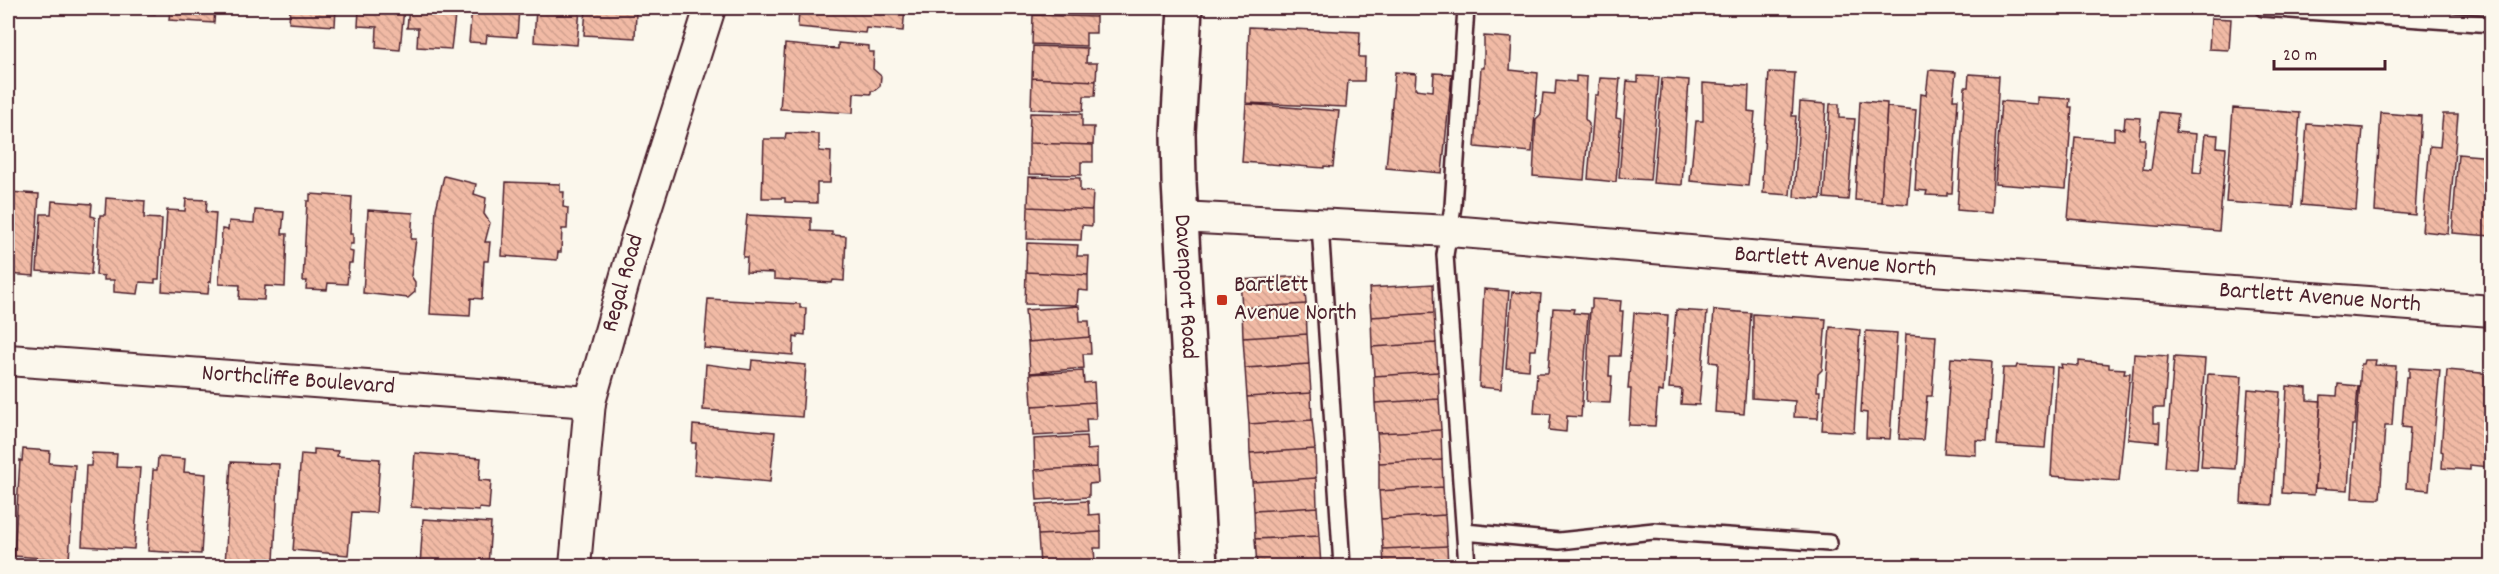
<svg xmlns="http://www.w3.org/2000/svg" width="2499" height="574" viewBox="0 0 2499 574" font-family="Dekko,sans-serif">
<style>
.building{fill:url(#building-back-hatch);stroke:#4a1f2b;stroke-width:1.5}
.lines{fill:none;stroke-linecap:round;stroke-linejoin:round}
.lane-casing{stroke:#4a1f2b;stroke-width:20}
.street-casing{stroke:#4a1f2b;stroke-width:34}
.secondary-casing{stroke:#4a1f2b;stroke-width:38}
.lane{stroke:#fbf7ec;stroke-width:15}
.street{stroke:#fbf7ec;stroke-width:30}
.secondary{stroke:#fbf7ec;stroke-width:33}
.poi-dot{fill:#c8321e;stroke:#fbf7ec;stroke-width:2}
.labels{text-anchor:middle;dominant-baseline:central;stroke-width:4.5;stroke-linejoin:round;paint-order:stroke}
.street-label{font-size:24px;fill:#4a1f2b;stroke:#fbf7ec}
.poi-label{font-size:24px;fill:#4a1f2b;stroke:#fbf7ec;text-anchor:start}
</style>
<defs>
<pattern id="building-back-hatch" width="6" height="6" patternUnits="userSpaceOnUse" patternTransform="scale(1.5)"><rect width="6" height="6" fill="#f1baa5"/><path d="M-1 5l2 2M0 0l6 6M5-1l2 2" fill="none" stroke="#d09f8e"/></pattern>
</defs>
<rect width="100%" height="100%" fill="#fbf7ec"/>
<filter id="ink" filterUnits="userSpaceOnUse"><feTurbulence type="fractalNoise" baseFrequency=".0167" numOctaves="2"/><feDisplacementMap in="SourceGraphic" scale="12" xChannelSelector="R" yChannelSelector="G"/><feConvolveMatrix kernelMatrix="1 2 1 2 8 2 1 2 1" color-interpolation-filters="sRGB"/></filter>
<g filter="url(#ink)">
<path class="building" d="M126 8H155V14L125 12Z
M170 8H215L214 23 169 20Z
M290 8H336L335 26 289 23Z
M356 8H404L400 50 376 48 377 27 358 26 359 9Z
M409 8H456L451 49 417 47 418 28H407Z
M472 8H519L517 37 487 35 486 43 469 42Z
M536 8H580L577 45 534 42Z
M586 8H644V12H636L635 38 584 35Z
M799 8H905L903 31 866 28 865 33 798 27Z
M1033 8H1096V17L1033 15Z
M1033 15 1096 17V33H1086V46L1032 44Z
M2211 18 2231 19 2229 50 2209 49Z
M1249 27 1360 32 1359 57H1365L1364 81H1348L1346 107 1246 103Z
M1484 36 1512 38 1510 70 1538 73 1532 152 1475 147 1481 68H1484Z
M838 43 869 46V52H874L873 69 881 76 880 86 874 91H871V94L854 93 853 113 780 109 785 44 838 49Z
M1033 46 1087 48 1086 63H1097L1096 81 1032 78Z
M1929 70 1956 72 1953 99H1958L1952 193H1947V196L1926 195 1927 191 1915 190 1921 94 1926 95Z
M1395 72 1416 74 1415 89 1433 91 1434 73 1452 74 1442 173 1386 168Z
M1769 72 1795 73 1792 116H1796L1790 195 1763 193 1764 181 1762 180Z
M1969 74 1999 76 1991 213 1957 210 1965 87H1968Z
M1576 76 1587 77 1585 119 1589 124 1584 180 1533 176 1536 119 1541 114 1543 93 1555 94 1556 80 1576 82Z
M1638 76 1659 77 1650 180 1619 178 1627 81 1638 82Z
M1032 78 1096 81 1095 96H1084L1083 111 1031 109Z
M1600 78 1620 79 1616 118 1621 119 1616 182 1588 179 1595 95H1598Z
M1662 78 1689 80 1682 185 1653 183Z
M1703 83 1749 86 1748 111 1755 112 1748 186 1690 181 1696 121H1703Z
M2037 97 2070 99 2069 107H2072L2066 189 1995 184 2001 101 2037 104Z
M1860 101 1887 103 1881 202 1855 200Z
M1800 102 1826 104 1821 199 1794 197Z
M1246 104 1339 111 1333 167 1324 166V168L1242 162Z
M1830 104H1839V118L1855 119 1848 200 1824 198Z
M1887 107 1916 110 1908 204 1881 202Z
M2233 108 2300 113 2293 207 2226 202Z
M2159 112 2178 114 2176 132 2196 134 2193 172 2201 173 2205 134 2218 135 2217 147 2226 148 2219 231 2068 219 2075 137 2114 140V128L2124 129 2125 117 2141 118 2139 139H2145L2143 169 2151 170Z
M1030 113 1082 114V127H1094L1093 145 1029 143Z
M2381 113 2421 116 2415 215 2375 211Z
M2443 114H2458L2448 234 2422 231 2430 146 2440 147Z
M2307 124 2363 128 2356 210 2301 205Z
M786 133 819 134V151L831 152 830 183H817V203L785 202V198H762L764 139H785Z
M1029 143 1093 145V162H1081V175L1029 174Z
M2458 154 2492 157 2491 236 2452 233Z
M444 176 476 184 474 194 486 198 484 214 490 223 485 242H490L488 261H484L482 299 471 298 470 316 430 314 436 209Z
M1029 177 1080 178V191L1093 192 1092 210 1028 207Z
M506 182 560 184V192H564L563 207 568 208 567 229H562L561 252H558L557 260 502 256Z
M8 192 39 194 34 276 8 274Z
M310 194 352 197 350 234H353V244H350L349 251 353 252 352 263H349L347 284 328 283 327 290 306 289 307 281H303L307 201H310Z
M106 198 145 201 144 218 162 219 159 279H155V283L140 282 138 294 114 292V280H104V276L96 275 100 215H105Z
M186 199 207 200 206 212 216 213 211 282H209L208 294 162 291 167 210 185 211Z
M52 201 92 204 91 216 95 217 91 275 37 271 41 214H51Z
M1028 207 1092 210V226L1082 225 1081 240 1027 239Z
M255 210 284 212 282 234H287L285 287 265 286 264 300 239 299 240 285 219 284 222 229 228 230 229 221 254 223Z
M368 210 413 213 411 239H416L411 276 415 282V292L408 298 363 293Z
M747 215 811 218V231L832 232V235L846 236 844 281 833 280 832 283 774 279V273L746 272 747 257H743Z
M1027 243 1078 245 1077 256H1089L1088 275 1026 272Z
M1026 272 1088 275V291L1078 290 1077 305 1025 304Z
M1304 276 1306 304 1242 308 1240 280Z
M1433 284 1434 313 1371 317 1369 288Z
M1484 289 1509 291 1501 389 1479 387Z
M1512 292 1541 294 1536 350H1530L1529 370 1506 368Z
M708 299 800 304V308H806L805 335 798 334V338L794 337 793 355 704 348Z
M1592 299 1621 301 1620 311H1623L1620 356H1610L1609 376H1612L1610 403 1586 402 1590 308H1592Z
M1306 304 1307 334 1243 338 1242 308Z
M1079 306 1080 321H1089L1090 337 1028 342 1025 310Z
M1553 308 1574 309 1573 313 1588 314 1581 417 1567 416 1566 432 1549 430 1551 414 1534 413 1537 373H1548Z
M1676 310 1707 312 1699 405 1681 404 1682 389 1669 388Z
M1714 310 1751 313 1744 414 1715 412 1718 363 1710 362Z
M1434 313 1436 343 1372 347 1371 317Z
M1634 313 1668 315 1663 392 1658 391 1655 426 1629 425 1631 389H1628Z
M1753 314 1826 319 1822 370 1818 374 1817 391H1820L1818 418 1794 417 1795 401 1752 398Z
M1830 327 1860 330 1854 432 1822 430Z
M1866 331 1897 333 1890 439 1866 438 1867 413 1861 412Z
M1307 334 1309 364 1245 368 1243 338Z
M1906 334 1936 336 1932 396H1927L1923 440 1899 439Z
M1090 337 1091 354H1083L1084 368 1030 373 1028 342Z
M1436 343 1438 372 1374 376 1372 347Z
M2134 354 2168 356 2164 408H2153V423H2160L2159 442 2128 439Z
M2174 357 2205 359 2197 469 2165 467Z
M1951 358 1992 361 1987 441 1976 440V455L1944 453Z
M752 360 806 365 802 417 703 410 706 364 751 370Z
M2365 360H2376L2375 365 2396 366 2392 426H2385L2380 499 2352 498 2361 364H2364Z
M2079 361 2109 364V368L2125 369 2124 373H2130L2119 481 2051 476 2057 367 2062 368 2061 364 2079 366Z
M1309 364 1311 393 1247 397 1245 368Z
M2017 365 2052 367 2045 448 1997 445 2003 368H2016Z
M2409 368 2440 370 2429 490 2406 488 2410 428 2402 427 2406 377H2409Z
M2447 370 2492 374V455H2489L2488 467 2470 465V470L2442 468 2443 452 2441 451Z
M1083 371 1084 383 1094 382 1095 402 1032 406 1030 374Z
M1438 372 1439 399 1375 403 1374 376Z
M2208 374 2242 376 2235 469 2201 467Z
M2338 384 2358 386 2355 425H2352L2348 490 2315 488 2321 395 2337 396Z
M2287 386 2307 388V400L2321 401 2314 495 2282 493Z
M2248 389 2280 392 2272 505 2241 503Z
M1311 393 1312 420 1249 424 1247 397Z
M1439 399 1441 430 1377 433 1375 403Z
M1095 402 1096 419H1086L1087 433 1033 436 1032 406Z
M1312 420 1315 449 1250 453 1249 424Z
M693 425 775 432 770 482 694 475 696 443H692Z
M1441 430 1442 460 1379 463 1377 433Z
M1086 436 1087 450 1097 449V467L1035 470 1034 439Z
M23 449 50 451 49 463 75 465 69 560 14 556 20 460 22 461Z
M314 449 338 451 337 456 380 459 376 513 352 512 348 555 293 550 301 454 314 455Z
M1315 449 1316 478 1252 482 1250 453Z
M92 453 117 454 116 467 140 468 134 549 82 546 86 466H91Z
M415 453 481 458 479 480 491 481 489 509 479 508V511L411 507Z
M158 457 185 459 184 472 206 474 201 554 148 551 153 470H157Z
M1442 460 1443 487 1379 491V463Z
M231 462 279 464 274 561H271V566H225Z
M1097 467 1098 483 1089 484V497L1037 500 1035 470Z
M1316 478 1317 507 1254 511 1252 482Z
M1443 487 1445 515 1381 519 1379 491Z
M1088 501 1089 515 1100 514 1101 532 1038 535 1037 504Z
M1317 507 1319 536 1255 539 1254 511Z
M1445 515 1447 546 1383 549 1381 519Z
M423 519 491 523 488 566H420Z
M1101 532V548H1094L1095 562 1040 565 1038 535Z
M1319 536 1321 566H1257L1255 539Z
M1447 546 1448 566H1384L1383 549Z"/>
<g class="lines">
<defs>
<path id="lane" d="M1466 8 1453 206 1445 255 1467 566
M2263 8 2492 24
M1320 225 1342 566
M1465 532 1559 541 1654 531 1829 543"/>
<g id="street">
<path id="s1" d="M1180 217 1450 231 1822 262 2492 311"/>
<path id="s2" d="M8 360 590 402"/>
<path id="s3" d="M575 566 590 402 635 243 710 8"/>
</g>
<g id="secondary">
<path id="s4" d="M1185 8 1178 133 1179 182 1200 566"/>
</g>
</defs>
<use href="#lane" class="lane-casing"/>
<use href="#street" class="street-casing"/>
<use href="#secondary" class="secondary-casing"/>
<use href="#lane" class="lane"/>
<use href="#street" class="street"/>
<use href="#secondary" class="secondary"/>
</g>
</g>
<rect class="poi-dot" x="1216" y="294" width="12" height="12" rx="3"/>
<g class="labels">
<g class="street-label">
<text stroke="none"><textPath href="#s1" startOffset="657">Bartlett Avenue North</textPath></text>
<text stroke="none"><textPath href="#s3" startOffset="288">Regal Road</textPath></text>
<text stroke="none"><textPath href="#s4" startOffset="279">Davenport Road</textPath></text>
<text stroke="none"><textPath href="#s1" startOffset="1143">Bartlett Avenue North</textPath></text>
<text stroke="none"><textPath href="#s2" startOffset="291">Northcliffe Boulevard</textPath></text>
</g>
<g class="poi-label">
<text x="1234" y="286">Bartlett<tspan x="1234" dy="28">Avenue North</tspan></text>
</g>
</g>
<rect width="2499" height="574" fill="none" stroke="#fbf7ec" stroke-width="30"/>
<rect x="15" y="15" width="2469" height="544" fill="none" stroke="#4a1f2b" stroke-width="2" filter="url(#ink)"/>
<path d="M2274 60v9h111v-9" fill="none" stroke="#4a1f2b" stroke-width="3"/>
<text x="2283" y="60" font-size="18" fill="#4a1f2b" stroke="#fbf7ec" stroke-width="4.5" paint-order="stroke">20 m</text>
</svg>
